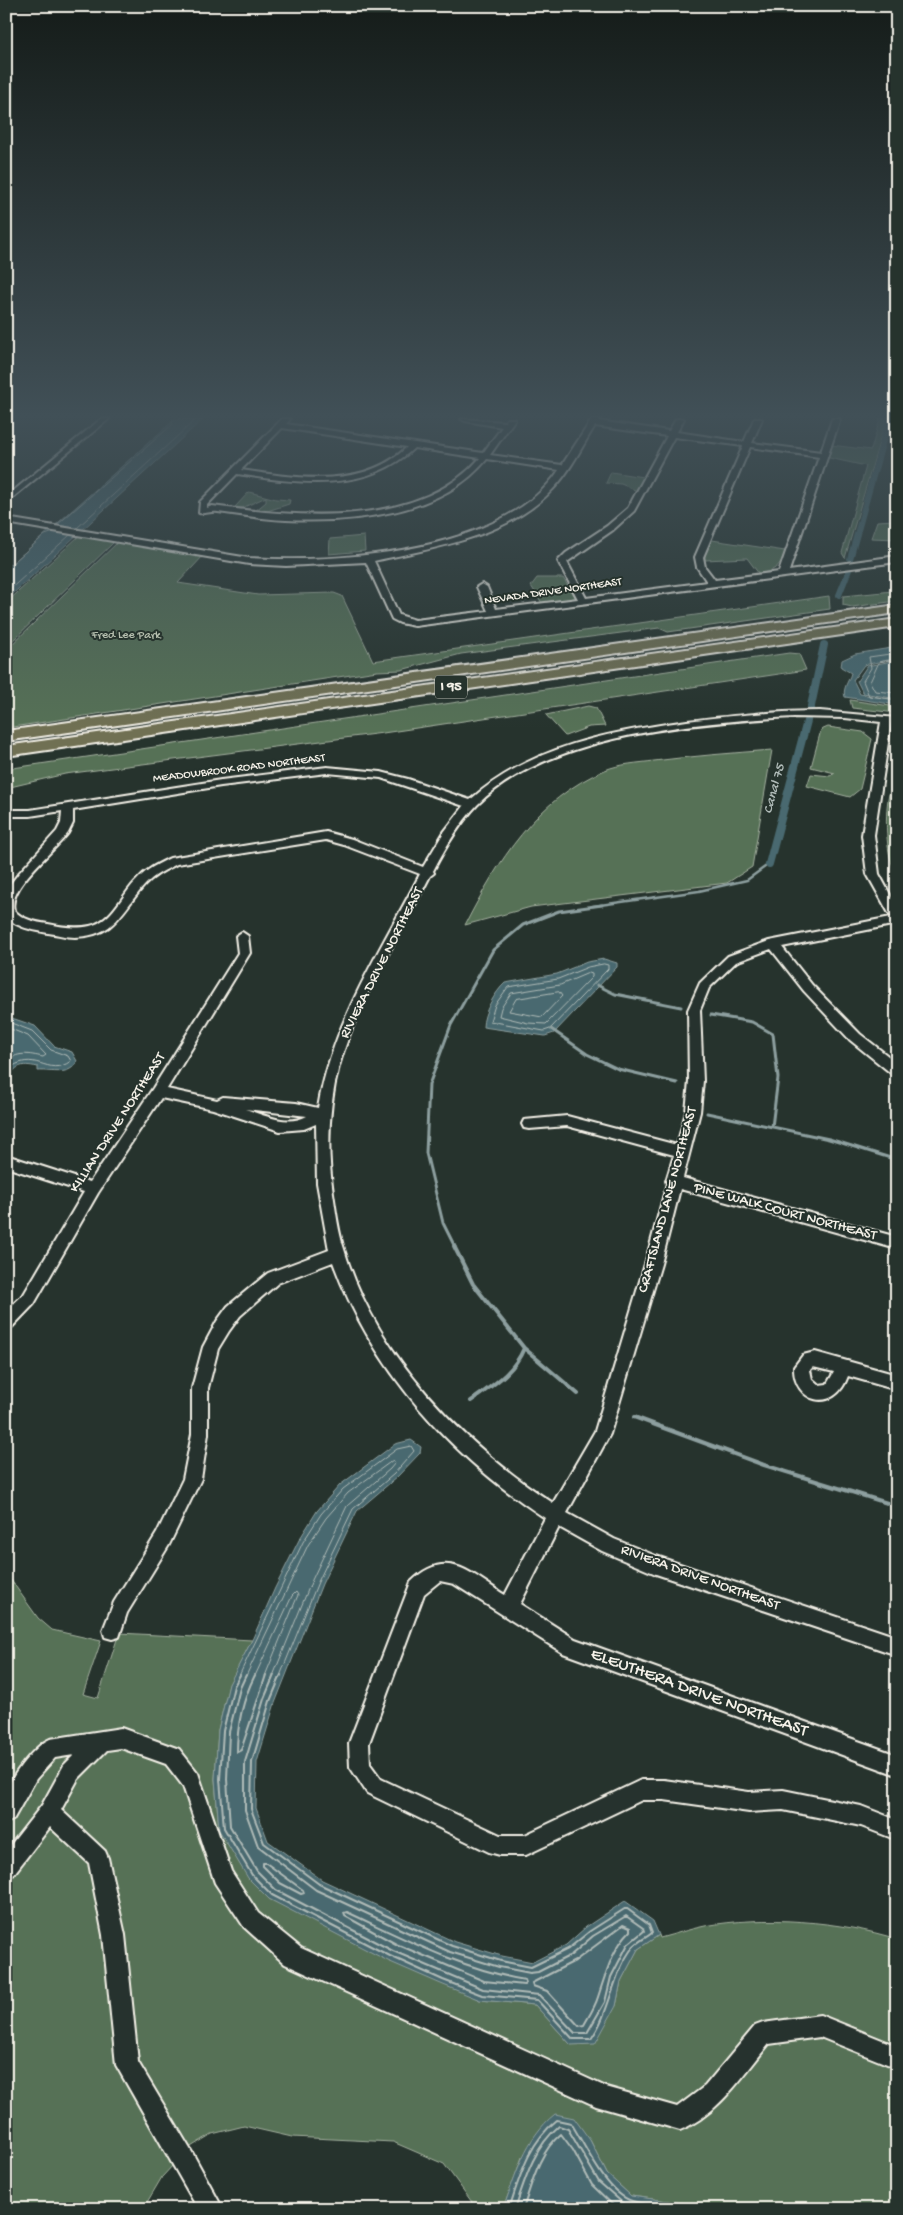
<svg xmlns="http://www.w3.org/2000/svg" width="903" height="2215" viewBox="0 0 903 2215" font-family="'Gochi Hand',sans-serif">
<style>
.green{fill:#567157;stroke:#a5b1a0}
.water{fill:#49696f;stroke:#8d9f9f}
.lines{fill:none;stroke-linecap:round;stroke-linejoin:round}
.shore-far1{stroke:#b0bbb8;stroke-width:1}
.shore{stroke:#b0bbb8;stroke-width:2}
.stream-far2{stroke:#8d9f9f;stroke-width:2.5}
.stream-far1{stroke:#8d9f9f;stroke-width:3}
.stream{stroke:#8d9f9f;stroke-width:4}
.canal-far1{stroke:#49696f;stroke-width:6}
.canal{stroke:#49696f;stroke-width:8}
.minor-casing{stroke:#f4f1e8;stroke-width:4}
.highway-casing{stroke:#f4f1e8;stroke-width:4}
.minor{fill:#26332d;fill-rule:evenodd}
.highway{fill:#706f52;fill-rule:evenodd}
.labels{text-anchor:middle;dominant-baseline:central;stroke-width:4;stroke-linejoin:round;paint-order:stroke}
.far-street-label{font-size:12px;fill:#f4f1e8;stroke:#26332d}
.far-park-label{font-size:12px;fill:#b5beae;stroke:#26332d}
.shield{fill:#26332d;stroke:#b6b8b0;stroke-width:1}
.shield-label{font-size:14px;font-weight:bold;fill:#f4f1e8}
.far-water-label{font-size:14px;font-style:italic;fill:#b0bbb8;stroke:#26332d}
.street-label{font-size:15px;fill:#f4f1e8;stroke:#26332d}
.near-street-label{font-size:18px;fill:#f4f1e8;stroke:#26332d}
</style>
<rect width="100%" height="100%" fill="#26332d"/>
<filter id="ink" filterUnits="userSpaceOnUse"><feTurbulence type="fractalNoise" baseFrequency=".02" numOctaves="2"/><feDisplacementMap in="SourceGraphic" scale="10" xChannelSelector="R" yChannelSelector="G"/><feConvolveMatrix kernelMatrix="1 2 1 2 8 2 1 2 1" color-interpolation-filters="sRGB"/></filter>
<g filter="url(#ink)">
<path class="green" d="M880 419H886L845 558 842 553 866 466 829 458 831 445 871 450Z
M611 472 643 477 644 479 637 491 621 484 606 483Z
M249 492 276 499 290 500 289 504 258 514 255 511 266 502V497L242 508 235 507Z
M895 520 897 524V539L871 538 877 521Z
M79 536 114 542 6 647V603Z
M364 536 365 551 329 554 330 539Z
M120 540 204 555 178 583 258 595 334 593 342 596 373 661 829 596 830 609 668 632 659 628 461 654 401 670 377 671 6 728V650Z
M712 540 785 551C780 567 776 570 759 574L747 558 705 560V555Z
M537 578H563L576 598 542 603 531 586Z
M897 587V601L852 607 843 605V596L893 591 892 588Z
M789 653 799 654 806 670 383 733 65 774 6 788V769Z
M850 700 897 707V713L852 708Z
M588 706 596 708 605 726 589 727 565 736 546 715Z
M828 727 863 732 872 739 860 789 850 797 807 786 811 774 830 776 835 773 811 767 821 730Z
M772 750 752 867 727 883 531 907 465 925C498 861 536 799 605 770 619 764 639 763 654 761 693 756 732 753 772 750Z
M897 782V873C885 859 884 809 890 791 891 788 894 785 897 782Z
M6 1573 38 1618 52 1630 101 1641 83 1694 98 1698 119 1633 252 1640 229 1685 218 1730 215 1779 219 1830 269 1899 480 2000 535 2005 571 2045 616 2006 621 1981 638 1949 659 1935 660 1938C675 1934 690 1929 705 1926 764 1915 840 1921 897 1939V2199L885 2209H707L682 2203 631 2196 607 2174 590 2140 522 2157 503 2209H477L444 2164 393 2142 292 2137 244 2126 212 2134 189 2148 136 2061 106 1855 60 1810 6 1855Z
M50 1824 91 1863 105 1937 118 2067 174 2164 162 2177 143 2209H6V1881Z"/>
<path class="water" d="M175 419H203L6 600V569Z
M897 647V658L864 665 853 680 860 694 897 700V705L845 697C842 689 849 681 851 673L841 667 842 660 855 654Z
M897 660V699L863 693 857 681 867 666Z
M604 959 617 963V967L554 1033 545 1036 483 1027C483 1013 495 992 505 983L557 974 587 962Z
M6 1016 35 1026 54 1046 72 1052 77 1061C70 1077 52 1070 38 1071V1067C19 1063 18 1066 6 1079Z
M411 1440 421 1447 420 1453 397 1477 357 1511 322 1584 275 1703 257 1762 256 1808 268 1841 322 1880 455 1942 502 1956 533 1962 566 1945 586 1927 625 1901 653 1921 659 1935 638 1949 621 1981 616 2006 595 2044 571 2045 535 2005 480 2000 441 1984 388 1961 269 1899 248 1878 219 1830 215 1779 218 1730 229 1684 252 1640 275 1588 299 1540 317 1511 340 1485 395 1444Z
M555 2114 574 2118 590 2140 607 2174 631 2196 682 2203 707 2209H503C516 2174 525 2138 555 2114Z"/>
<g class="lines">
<path class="shore-far1" d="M57 525 172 425 173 419
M77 528 196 419
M6 565 11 564 45 535 54 532
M6 593 70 535
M897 653 869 657 871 668 863 681 869 696 897 700
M897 659 879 662 870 682 875 691 897 693
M604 964 608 965V969L550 1029 544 1031 490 1021 495 1005 508 987 558 979 588 967Z
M589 973 592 974V977L546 1024 528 1023 499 1016 501 1008 511 993 560 985Z
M559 992 562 996 542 1017 509 1011 516 999Z
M6 1021 32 1031 51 1050 68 1056 71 1061C46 1079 36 1046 6 1071
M6 1027 28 1036 46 1055 43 1057C29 1054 17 1051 6 1062
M239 1676 303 1542 321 1514 343 1489 397 1449 411 1446 414 1451 394 1474 353 1509 318 1582 280 1676
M246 1676 308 1545 326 1518 348 1493 393 1460 395 1463 390 1469 347 1506 312 1580 273 1676
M255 1676 292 1596 296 1592 298 1595 265 1676"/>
<path class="shore" d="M240 1675 234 1686 223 1731 220 1779 224 1828 252 1875 272 1895 390 1956 443 1980 482 1995 537 2000 573 2039H591C611 2011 612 1974 633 1947 638 1941 646 1938 652 1933L649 1925 626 1908 590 1931 568 1949 531 1967 501 1961 452 1946 319 1884 264 1843 251 1809 252 1762 270 1701 281 1675
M246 1675 240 1688 229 1732 227 1779 230 1826 257 1871 276 1890 393 1951 483 1989 539 1995 575 2033H587L605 2002 611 1977 628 1944 644 1931 643 1928 626 1916 593 1936 571 1955 538 1972 530 1973 499 1967 450 1952 316 1890 258 1846 245 1810V1762L264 1699 274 1675
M255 1675C243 1699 237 1725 237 1752L241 1750 266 1675
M263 1863H266L303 1890 304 1893 301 1894 280 1883 263 1866Z
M347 1912C405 1939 461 1969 525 1980L526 1983 524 1985 484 1981 396 1944 345 1916 344 1913Z
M623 1925 630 1928V1931C612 1949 606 1973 598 1997 595 2007 589 2016 584 2025L579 2026 547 1991 533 1986 532 1983 575 1961Z
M509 2209C520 2176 529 2142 557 2120L571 2123C585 2145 606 2193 632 2201 648 2206 668 2206 685 2209
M515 2209C525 2179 534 2147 559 2126L568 2129 599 2182 625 2205 641 2209
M523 2209C532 2183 539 2152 561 2134L573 2150 592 2185 617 2209"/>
<path class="stream-far2" d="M593 906 699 891 747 880 769 864"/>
<path class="stream-far1" d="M597 985 615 994 681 1007
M711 1015 752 1022 773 1034 778 1078 772 1127
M551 1029 587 1054 618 1069 677 1083
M707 1113 829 1139 897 1160
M455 1247 443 1223 426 1153 429 1085 451 1025 493 950 523 925 559 911 602 905"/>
<path class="stream" d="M454 1246 473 1284 524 1348 578 1394
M471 1401C491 1386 514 1373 524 1348
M634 1417 764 1465 897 1506"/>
<path class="canal-far1" d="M850 559 889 419
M839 595 849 570"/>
<path class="canal" d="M811 706 824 645
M769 864 807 721"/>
<defs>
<path id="minor" d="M101 419H109L6 503V497Z
M282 419H290L286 424 483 453 502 427 465 421 461 419 505 422 507 419H515L490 455 562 465 592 419H600L598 421 669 431 676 419H684L677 432 744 442 754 419H762L752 443 821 452 832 419H840L789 571 897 556V562L415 626 400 623 392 619 366 562 286 566 249 564 6 523V518L249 558C340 563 504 553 559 470L487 459C442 515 353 523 286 520 263 519 241 515 218 512 211 511 205 514 199 513L200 502ZM595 426 667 436 628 508 607 526 566 553 558 561 578 599 496 609 487 587 482 584 477 587 488 611 415 620 399 615 374 561C434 548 509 537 553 489 570 472 582 446 595 426ZM282 428 407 447C364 490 295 478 241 470ZM674 437 743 446 695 557 697 567 707 582 586 598 567 562 613 530 634 511ZM750 447 819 457 779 572 715 580 705 567 703 557ZM414 448 480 458C418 530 296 517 212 506L207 508V505L237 474C297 483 366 494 414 448Z
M820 711 897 718V724L891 723 874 835 879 874 897 907V924L782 947 812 985 860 1034 897 1063V1075L892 1074 850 1040 804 991 771 949 736 962 709 988 700 1010 703 1081 700 1112 683 1178 897 1237V1249L680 1189 661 1264 610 1434 567 1513 614 1539 656 1556 897 1637V1655L656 1574 602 1551 559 1527 520 1604 575 1639 897 1755V1775L563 1653 454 1584 440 1581 424 1594 369 1743 370 1764 381 1779 500 1835H525L641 1780H664L749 1792 783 1790 861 1806 897 1820V1840L861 1826 783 1810 749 1812 664 1800H642L526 1855H500L489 1852 367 1793 350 1767 349 1743 411 1582C447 1546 471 1574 505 1595L545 1518C450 1456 372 1369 333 1262L278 1283 240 1316 229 1331 218 1349 208 1388V1434L201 1479 169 1545 127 1613 119 1637 112 1639 105 1637 103 1630 114 1602 157 1533 183 1479 192 1434V1388L203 1347 217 1321 228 1306 268 1273 329 1250 317 1183 316 1124 304 1129 280 1131 213 1109 161 1098 98 1193 34 1304 12 1327 6 1329V1311L24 1294 84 1192 6 1167V1155L90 1182 153 1088 238 953 236 936 242 932 248 936 250 953 167 1089 217 1100 223 1097 296 1103 318 1108C332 1022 381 950 420 874L344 845 326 840 177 864C165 870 154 875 145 885 121 911 116 936 75 937 66 937 57 934 48 933 34 930 16 928 6 916V890L19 873 57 831 61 823 62 811 30 816H6V810H30L221 780 327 767 381 772 408 779 470 800C531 746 609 732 687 721 731 716 775 711 820 711ZM794 717 845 718 881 722 862 835 867 874 891 917 769 941 728 956 700 983 688 1010 689 1081 686 1112 677 1145 567 1116 524 1120 522 1124 524 1128 529 1129 567 1126 674 1155 666 1181 667 1183 645 1264 595 1431 553 1503C463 1445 375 1354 344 1249 338 1231 336 1212 333 1193 327 1151 328 1108 339 1066 358 999 399 938 430 876L434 873 433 871C445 848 459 824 477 805 548 734 698 722 794 717ZM327 773 381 778 464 806 444 832 423 867 352 839 326 832 170 858C158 864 147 869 138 879 122 894 113 921 90 926 76 929 62 927 48 924 35 922 23 920 14 910 7 887 55 851 68 833L73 823V810L221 786ZM245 1109 307 1116C287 1127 264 1115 245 1109Z
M815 1352 897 1375V1390L848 1376C834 1415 793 1402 794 1367L803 1355ZM813 1367 834 1372 827 1384 819 1385 812 1379 810 1370Z
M121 1728 179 1749 198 1773 231 1871 258 1913 301 1948 606 2087 677 2107 705 2086 755 2026 763 2023 820 2015 897 2046V2068L820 2037 769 2044C743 2075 718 2115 680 2130L596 2106 285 1964 244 1927 215 1883 183 1786 166 1764 121 1748 107 1750 78 1779 61 1810 105 1851 108 1858 125 1935 138 2062 193 2154 223 2209H198L116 2065 103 1935 89 1863 50 1827 13 1875 6 1878V1851L42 1805 64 1765 74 1755 55 1758 36 1779 13 1820 6 1823C6 1814 5 1804 6 1795 8 1779 35 1745 50 1739Z"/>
<path id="highway" d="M897 605V613L6 741V731Z
M897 619V627L6 756V746Z"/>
</defs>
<use href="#minor" class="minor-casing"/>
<use href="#highway" class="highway-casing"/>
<use href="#minor" class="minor"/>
<use href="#highway" class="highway"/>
</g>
</g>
<linearGradient id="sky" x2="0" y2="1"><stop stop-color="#151c19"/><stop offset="0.57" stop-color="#415057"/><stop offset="1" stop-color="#415057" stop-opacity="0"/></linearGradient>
<rect width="903" height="729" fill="url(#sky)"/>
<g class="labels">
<g class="far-street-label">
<text transform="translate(553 592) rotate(-8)">NEVADA DRIVE NORTHEAST</text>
<text transform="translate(239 769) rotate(-7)">MEADOWBROOK ROAD NORTHEAST</text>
</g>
<g class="far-park-label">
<text x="126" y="636">Fred Lee Park</text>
</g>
<rect class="shield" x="435" y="675.5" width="32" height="23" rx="4"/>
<g class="shield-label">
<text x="451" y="687">I 95</text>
</g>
<g class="far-water-label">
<text transform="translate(775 789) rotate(-75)">Canal 75</text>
</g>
<g class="street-label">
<text transform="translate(382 963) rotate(-63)">RIVIERA DRIVE NORTHEAST</text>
<text transform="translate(118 1123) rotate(-57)">KILLIAN DRIVE NORTHEAST</text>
<text transform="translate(668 1200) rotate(-75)">CRAFTSLAND LANE NORTHEAST</text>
<text transform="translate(785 1212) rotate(15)">PINE WALK COURT NORTHEAST</text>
<text transform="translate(700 1578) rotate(20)">RIVIERA DRIVE NORTHEAST</text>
</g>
<g class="near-street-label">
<text transform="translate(699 1693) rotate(20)">ELEUTHERA DRIVE NORTHEAST</text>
</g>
</g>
<rect width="903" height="2215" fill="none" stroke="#26332d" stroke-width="25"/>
<rect x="12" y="12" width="878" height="2190" fill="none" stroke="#f4f1e8" stroke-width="2" filter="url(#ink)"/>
</svg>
